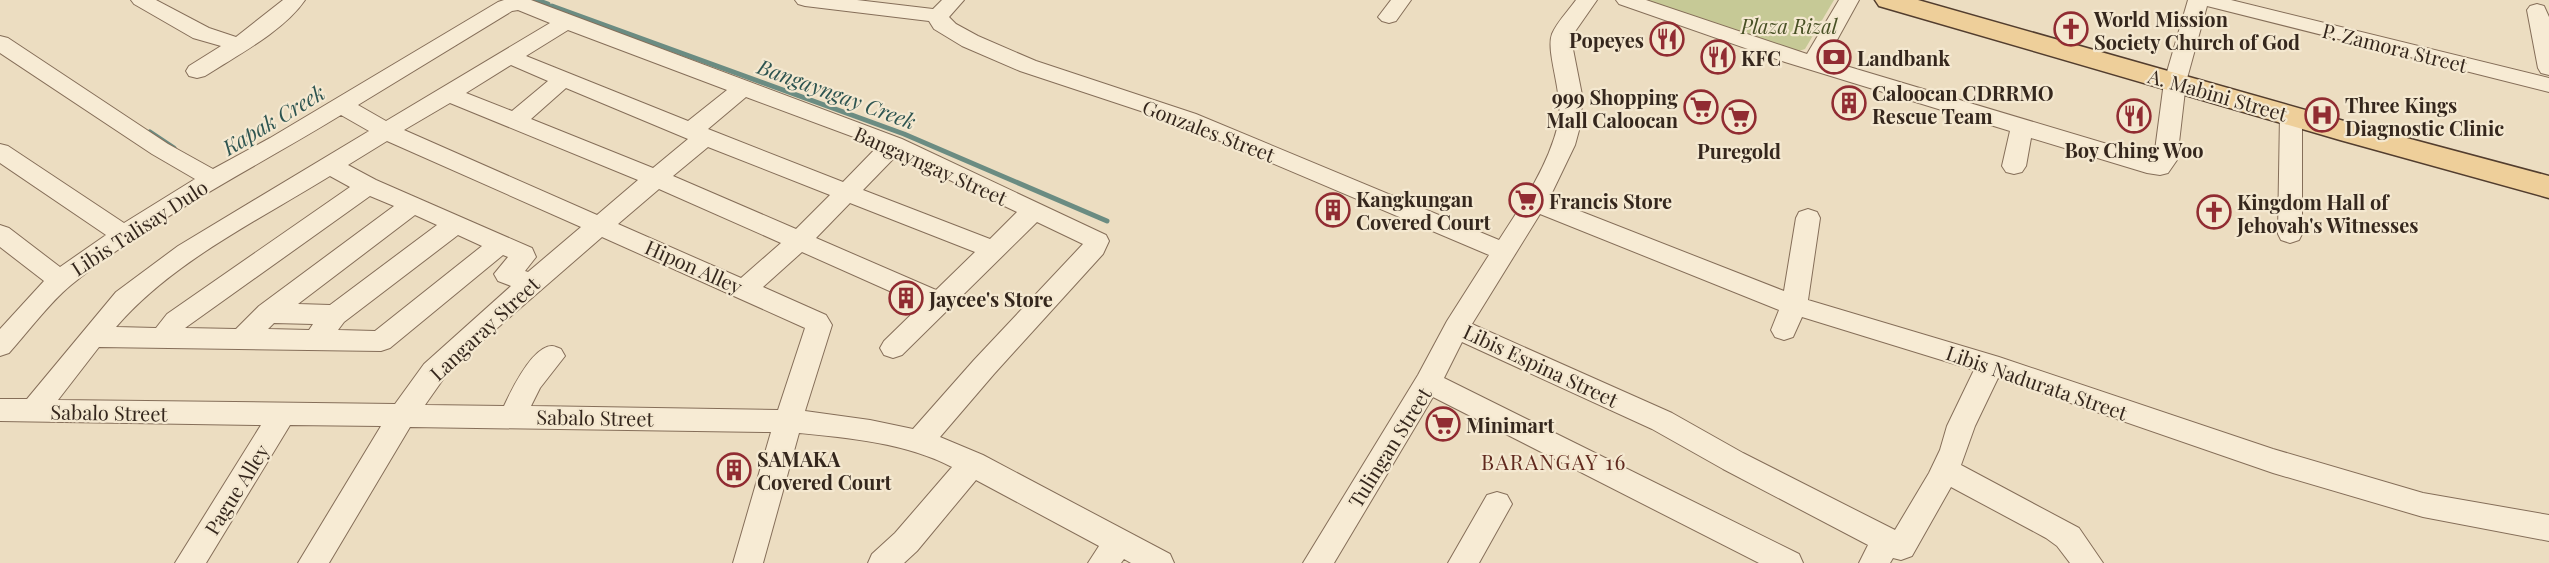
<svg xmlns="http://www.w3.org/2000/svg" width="2549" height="563" viewBox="0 0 2549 563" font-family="'Playfair Display',serif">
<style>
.green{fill:#c6c996}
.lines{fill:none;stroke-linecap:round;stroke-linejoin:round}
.stream{stroke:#6b8c82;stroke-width:5}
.minor-casing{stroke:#856e59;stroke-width:2}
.major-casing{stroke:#523d2e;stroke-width:3}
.minor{fill:#f7ebd4;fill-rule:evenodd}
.major{fill:#eecf9a;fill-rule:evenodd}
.labels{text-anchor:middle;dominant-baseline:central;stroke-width:4.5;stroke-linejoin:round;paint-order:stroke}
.poi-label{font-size:20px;font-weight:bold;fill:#35271d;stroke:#f4e8d0;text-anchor:start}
.park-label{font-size:20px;font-style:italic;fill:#485125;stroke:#f4e8d0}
.street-label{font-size:20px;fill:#35271d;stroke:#f4e8d0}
.water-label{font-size:21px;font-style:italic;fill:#2d5450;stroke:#f4e8d0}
.neighbourhood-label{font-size:21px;letter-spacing:1.5px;fill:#60291e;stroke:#f4e8d0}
</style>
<rect width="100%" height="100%" fill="#ecddc1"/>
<path class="green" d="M1638 0H1834L1805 49 1793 53Z"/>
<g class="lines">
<path class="stream" d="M536 0 548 4
M552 6 904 134 1107 221
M150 132 174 148"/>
<defs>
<path id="minor" d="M131 0H156L209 28 236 37 283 0H305C284 31 236 56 205 76L197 78 189 76 186 71 189 66 221 46 193 38 134 4Z
M504 0H531L902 139 1106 235 1109 241 1103 254 994 374 940 437 983 455 1170 554 1174 563H1131L1124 559 1121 563H1088L1099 546 976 480 917 551 904 563H868L872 554 895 533 952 467C906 443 850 438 799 433L763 563H733L771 432 410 427 329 563H298L381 426 290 425 206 563H175L261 425 0 421V399H27L116 292 178 246 369 131 341 115C251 170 153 218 71 285 49 303 28 332 9 353L0 356V329L44 281 0 247V225L9 228 60 267 106 235 0 163V144L8 146 124 223 195 179 152 154 0 53V36L8 38 168 144 213 169 270 138 498 2ZM518 10 550 23 386 121 358 105 512 11ZM568 30 727 90 688 121 526 56ZM511 65 548 81 512 111 466 93ZM566 88 688 139 653 168 531 119ZM746 97 878 146 843 182 708 129ZM450 103 638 180 597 215 404 130ZM387 141 581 227 528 272 525 271 536 257 532 248 376 180 348 165ZM708 147 830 195 796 229 673 176ZM897 155 1017 212 990 239 863 190ZM330 176 350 187 167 314 156 328 116 327C172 262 257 221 330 176ZM659 189 781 243 741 278 618 224ZM370 196 394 206 259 306 236 329 185 328ZM850 203 975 252 936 290 816 238ZM415 215 437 225 330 305 298 304ZM1037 222 1083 244 974 360 913 429 870 420 805 411 832 325 826 315 763 287 802 252 921 305 884 341 880 348 884 355 893 358 902 355ZM458 235 482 246 375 331 338 330 344 322ZM602 237 805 328 778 410 531 406 540 388 565 356 561 349C558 348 555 346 552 346 532 346 511 391 504 406L425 405 444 378 464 357ZM503 255 508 257 494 274 498 281 511 286 424 364 395 404 58 400 99 347 381 351 390 348ZM274 323 313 324 309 330 268 329Z
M795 0H857L933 9 942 0H964L949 17 956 24 978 36 1036 61 1196 114 1499 240C1522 205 1548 166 1558 125 1565 96 1545 53 1552 34 1557 22 1569 10 1576 0H1597L1574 33 1572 44 1582 95 1581 123 1575 145 1549 199 1784 291 1796 218 1799 212 1808 209 1817 212 1820 218 1808 300 1999 357 2273 449 2423 493 2549 515V541L2423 517 2273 473 1998 378 1975 426 1961 465 2079 528 2103 563H2070L2057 546 2046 538 1951 487 1912 556 1901 560 1893 558 1890 563H1859L1868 545 1723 469 1652 429 1462 342 1444 378 1799 554 1803 563H1759L1433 397 1334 563H1303L1418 375 1447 321 1489 255 1180 124 1020 71 962 46 934 29 929 21 805 6 798 4ZM1540 214 1779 310 1771 330 1775 337 1784 340 1793 337 1802 317 1974 370 1947 426 1940 450 1929 473 1895 530 1743 453 1672 413 1472 324Z
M1391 0H1411L1396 21 1389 23 1382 21 1378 17Z
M1616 0H1646L1807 54 1839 0H1859L1826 60 2154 158 2164 82 2188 0H2231L2549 78V92L2207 6 2186 82 2177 160 2168 173 2160 175 2147 173 2031 138 2026 166 2022 172 2014 174 2006 172 2002 166 2010 131 1785 62 1619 4Z
M2537 4 2544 6 2549 17V75L2541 73 2538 68 2527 10 2530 6Z
M2291 108 2299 110 2302 115V234L2299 240 2290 243 2281 240 2278 234 2280 115 2283 110Z
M1497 492 1507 495 1512 504 1479 563H1448L1487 495Z"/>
<path id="major" d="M1875 0H1918L2358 125 2549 176V198L2340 140 1879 6Z"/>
</defs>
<use href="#minor" class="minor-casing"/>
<use href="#major" class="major-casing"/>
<use href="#minor" class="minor"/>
<use href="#major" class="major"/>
</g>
<defs>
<symbol id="church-ring" viewBox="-11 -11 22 22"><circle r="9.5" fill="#f4e8d0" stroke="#912c32" stroke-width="1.5"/><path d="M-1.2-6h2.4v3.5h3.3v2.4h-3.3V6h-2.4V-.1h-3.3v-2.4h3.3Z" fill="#912c32"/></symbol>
<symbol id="restaurant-ring" viewBox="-11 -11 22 22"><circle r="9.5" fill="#f4e8d0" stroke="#912c32" stroke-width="1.5"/><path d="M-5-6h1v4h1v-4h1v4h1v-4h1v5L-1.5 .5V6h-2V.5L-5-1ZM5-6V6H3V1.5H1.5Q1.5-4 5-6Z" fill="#912c32"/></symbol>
<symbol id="bank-ring" viewBox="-11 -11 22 22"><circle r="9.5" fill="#f4e8d0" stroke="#912c32" stroke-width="1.5"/><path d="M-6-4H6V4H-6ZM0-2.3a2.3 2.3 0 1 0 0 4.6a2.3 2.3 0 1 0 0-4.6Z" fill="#912c32"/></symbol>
<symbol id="building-ring" viewBox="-11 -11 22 22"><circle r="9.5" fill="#f4e8d0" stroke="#912c32" stroke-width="1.5"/><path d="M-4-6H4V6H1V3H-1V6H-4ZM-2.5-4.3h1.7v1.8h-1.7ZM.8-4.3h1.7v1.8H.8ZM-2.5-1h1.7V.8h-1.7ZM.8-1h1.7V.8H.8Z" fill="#912c32"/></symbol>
<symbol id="supermarket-ring" viewBox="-11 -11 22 22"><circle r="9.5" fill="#f4e8d0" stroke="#912c32" stroke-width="1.5"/><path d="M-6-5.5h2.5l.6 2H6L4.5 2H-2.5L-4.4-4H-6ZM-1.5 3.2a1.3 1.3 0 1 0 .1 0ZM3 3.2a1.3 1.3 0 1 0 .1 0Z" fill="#912c32"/></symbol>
<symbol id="hospital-ring" viewBox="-11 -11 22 22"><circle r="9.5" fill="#f4e8d0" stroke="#912c32" stroke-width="1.5"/><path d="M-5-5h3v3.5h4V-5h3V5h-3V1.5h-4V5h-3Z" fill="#912c32"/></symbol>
</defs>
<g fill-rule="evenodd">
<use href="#church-ring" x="2052" y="10" width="38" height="38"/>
<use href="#restaurant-ring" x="1648" y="20" width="38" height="38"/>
<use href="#restaurant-ring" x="1699" y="38" width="38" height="38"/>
<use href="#bank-ring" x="1815" y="38" width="38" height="38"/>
<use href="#building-ring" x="1830" y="84" width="38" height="38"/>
<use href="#supermarket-ring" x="1682" y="88" width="38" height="38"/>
<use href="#hospital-ring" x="2303" y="96" width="38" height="38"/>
<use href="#restaurant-ring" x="2115" y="97" width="38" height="38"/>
<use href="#supermarket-ring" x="1720" y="98" width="38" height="38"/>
<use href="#supermarket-ring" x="1507" y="181" width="38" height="38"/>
<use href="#building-ring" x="1314" y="191" width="38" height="38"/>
<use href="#church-ring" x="2195" y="193" width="38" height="38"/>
<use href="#building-ring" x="887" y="279" width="38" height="38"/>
<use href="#supermarket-ring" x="1424" y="405" width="38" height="38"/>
<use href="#building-ring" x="715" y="451" width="38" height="38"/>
</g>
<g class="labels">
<g class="poi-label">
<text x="2094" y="18">World Mission<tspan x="2094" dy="23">Society Church of God</tspan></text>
<text x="1644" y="39" text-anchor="end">Popeyes</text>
<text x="1741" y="57">KFC</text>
<text x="1857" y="57">Landbank</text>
<text x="1872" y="92">Caloocan CDRRMO<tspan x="1872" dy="23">Rescue Team</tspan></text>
<text x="1678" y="96" text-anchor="end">999 Shopping<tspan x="1678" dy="23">Mall Caloocan</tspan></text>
<text x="2345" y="104">Three Kings<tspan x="2345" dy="23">Diagnostic Clinic</tspan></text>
<text x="2134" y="149" text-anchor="middle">Boy Ching Woo</text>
<text x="1739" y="150" text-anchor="middle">Puregold</text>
<text x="1356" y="198">Kangkungan<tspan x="1356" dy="23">Covered Court</tspan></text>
<text x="1549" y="200">Francis Store</text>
<text x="2237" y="201">Kingdom Hall of<tspan x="2237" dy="23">Jehovah's Witnesses</tspan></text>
<text x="929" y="298">Jaycee's Store</text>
<text x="1466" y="424">Minimart</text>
<text x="757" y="458">SAMAKA<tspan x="757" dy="23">Covered Court</tspan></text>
</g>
<g class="park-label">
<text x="1789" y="25">Plaza Rizal</text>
</g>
<g class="street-label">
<text transform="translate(2395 47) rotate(14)">P. Zamora Street</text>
<text transform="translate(2218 94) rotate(16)">A. Mabini Street</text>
<text transform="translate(1209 130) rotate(21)">Gonzales Street</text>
<text transform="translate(931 165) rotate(24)">Bangayngay Street</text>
<text transform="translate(139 227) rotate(-33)">Libis Talisay Dulo</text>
<text transform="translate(694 266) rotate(24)">Hipon Alley</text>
<text transform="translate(484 328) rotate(-43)">Langaray Street</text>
<text transform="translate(1541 365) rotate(25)">Libis Espina Street</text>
<text transform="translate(2037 382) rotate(19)">Libis Nadurata Street</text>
<text transform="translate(109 412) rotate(1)">Sabalo Street</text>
<text transform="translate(595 417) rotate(1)">Sabalo Street</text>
<text transform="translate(1389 447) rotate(-58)">Tulingan Street</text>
<text transform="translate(236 489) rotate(-58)">Pague Alley</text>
</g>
<g class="water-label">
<text transform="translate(837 93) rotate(20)">Bangayngay Creek</text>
<text transform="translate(273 119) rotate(-31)">Kapak Creek</text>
</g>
<g class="neighbourhood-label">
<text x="1554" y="461">BARANGAY 16</text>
</g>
</g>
</svg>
